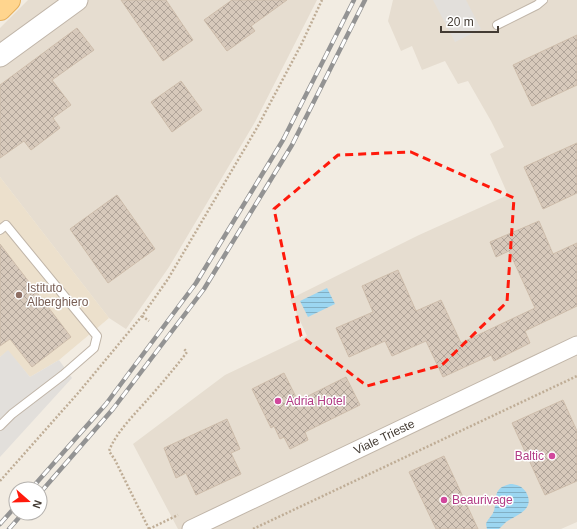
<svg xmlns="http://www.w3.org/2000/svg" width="577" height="529" viewBox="0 0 577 529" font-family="Arial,sans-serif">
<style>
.residential{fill:#e6ddd0}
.education{fill:#ece0cc}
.parking{fill:#e2dfdb}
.water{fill:url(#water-rules)}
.building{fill:url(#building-cross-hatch);stroke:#cebdab}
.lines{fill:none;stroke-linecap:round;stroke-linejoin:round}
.service-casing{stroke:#c0b5a8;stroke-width:10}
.minor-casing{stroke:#c0b5a8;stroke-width:19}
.tertiary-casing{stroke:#c0b5a8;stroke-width:23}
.primary-casing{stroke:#e6b05c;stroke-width:24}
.path{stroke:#bfad96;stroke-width:2.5;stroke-dasharray:2 2;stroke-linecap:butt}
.service{stroke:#fff;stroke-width:8}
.minor{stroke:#fff;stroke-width:17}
.tertiary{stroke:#fff;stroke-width:21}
.primary{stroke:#ffd58e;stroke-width:22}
.rail-casing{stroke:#939393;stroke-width:4.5}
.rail{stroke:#fff;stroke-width:3;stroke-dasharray:9;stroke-linecap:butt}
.marked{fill:none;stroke:#ff1a0c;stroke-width:3;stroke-dasharray:8 5;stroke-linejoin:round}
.education-dot{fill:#8d6e63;stroke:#fff;stroke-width:1.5}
.hotel-dot{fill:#d1479c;stroke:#fff;stroke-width:1.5}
.labels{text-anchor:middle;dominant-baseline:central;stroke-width:3;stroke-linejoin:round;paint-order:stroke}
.education-label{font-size:12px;fill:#785e54;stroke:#fff;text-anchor:start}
.hotel-label{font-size:12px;fill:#b23c85;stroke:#fff;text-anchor:start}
.street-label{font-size:12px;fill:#433b33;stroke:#fff}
</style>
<defs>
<pattern id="water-rules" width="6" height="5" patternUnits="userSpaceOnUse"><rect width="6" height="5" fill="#9cd6f1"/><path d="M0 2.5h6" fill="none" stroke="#81afc4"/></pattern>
<pattern id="building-cross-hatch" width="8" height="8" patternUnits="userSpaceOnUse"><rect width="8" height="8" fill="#d7c9bb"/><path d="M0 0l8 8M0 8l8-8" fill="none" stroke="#b0a499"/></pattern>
</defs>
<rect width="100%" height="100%" fill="#f2ece2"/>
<path class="residential" d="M28 0H317L255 122 169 267 126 329 109 318 0 177V28Z
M393 0H577V522L561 529H178L133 444 225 375 307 336 290 299 419 235 508 195 490 154 504 147 491 121 468 81 458 84 445 61 422 70 412 46 401 51 388 21Z"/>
<path class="education" d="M0 177 109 318 59 360 30 377 8 351 0 357Z"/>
<path class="parking" d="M433 0H466L481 29 455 42Z
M8 350 30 377 59 360 72 378 0 457V357Z"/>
<path class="water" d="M327 288 335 304 308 317 300 301Z
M510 484C516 484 522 486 526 492 536 510 516 515 506 522 504 524 501 527 499 529H487L486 524C487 520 491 517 493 513 499 500 490 489 510 484Z"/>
<path class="building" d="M121 0H166L193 40 163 61Z
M232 0H287L251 26 255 31 227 51 204 20Z
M77 28 94 50 52 80 71 105 53 118 60 128 31 150 24 141 0 158V85Z
M577 35V85L532 106 513 65Z
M181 81 202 110 172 132 151 102Z
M577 143V193L543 209 524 167Z
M117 195 155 249 108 283 70 229Z
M539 221 553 254 577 243V306L525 331 530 343 494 361 491 355 443 377 426 341 392 356 385 341 349 357 336 328 373 312 362 286 398 270 416 311 441 300 461 343 535 308 509 251 496 257 490 242Z
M0 244 71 337 32 367 10 339 0 346Z
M284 373 298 401 346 377 360 405 305 432 308 440 290 449 284 437 280 439 274 426 271 428 252 389Z
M563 400 577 431V481L545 495 512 423Z
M227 419 240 449 231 453 241 474 196 495 186 473 176 478 164 448Z
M444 456 478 529H436L409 472Z"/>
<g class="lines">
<defs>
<path id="service" d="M497 25 537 5 543 0
M0 230 6 225 97 336 94 348 63 375 12 414 0 426"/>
<g id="minor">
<path id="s1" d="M191 529 577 345"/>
</g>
<path id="tertiary" d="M0 56 77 0"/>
<path id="primary" d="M0 9 9 0"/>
</defs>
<use href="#service" class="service-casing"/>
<use href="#minor" class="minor-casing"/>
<use href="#tertiary" class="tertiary-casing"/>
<use href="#primary" class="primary-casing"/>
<path class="path" d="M142 316 149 321
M0 481 79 392 142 316 168 279 258 126 301 45 322 0
M149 529 178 515
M149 529 115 460 109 451C116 432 136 413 149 398 162 383 175 368 187 352L183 348
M253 529 577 376"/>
<use href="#service" class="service"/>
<use href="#minor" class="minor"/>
<use href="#tertiary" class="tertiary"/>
<use href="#primary" class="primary"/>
<defs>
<path id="rail" d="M31 489 106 404 196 283 283 140 354 0
M40 493 113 409 204 289 292 145 365 0
M0 524 16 506
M9 529 23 513"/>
</defs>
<use href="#rail" class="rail-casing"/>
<use href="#rail" class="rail"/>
</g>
<path class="marked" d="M411 152 514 198 507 302 442 365 367 386 301 336 274 209 338 155Z"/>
<circle class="education-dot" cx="19" cy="295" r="4"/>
<g class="hotel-dot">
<circle cx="278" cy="401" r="4"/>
<circle cx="552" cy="456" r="4"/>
<circle cx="444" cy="500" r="4"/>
</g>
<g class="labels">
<g class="education-label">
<text x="27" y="288">Istituto<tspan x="27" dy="14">Alberghiero</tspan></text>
</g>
<g class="hotel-label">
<text x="286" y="401">Adria Hotel</text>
<text x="544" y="456" text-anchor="end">Baltic</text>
<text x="452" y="500">Beaurivage</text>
</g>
<g class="street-label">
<text stroke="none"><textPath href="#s1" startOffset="214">Viale Trieste</textPath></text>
</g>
</g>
<g transform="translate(28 501) rotate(110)"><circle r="19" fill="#ffffff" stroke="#b4b1ad"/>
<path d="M0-3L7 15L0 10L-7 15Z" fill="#ff1a0c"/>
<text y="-6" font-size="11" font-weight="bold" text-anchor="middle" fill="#433b33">N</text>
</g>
<path d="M441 26v6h57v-6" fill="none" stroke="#433b33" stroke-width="2"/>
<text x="447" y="26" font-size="12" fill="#433b33" stroke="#ffffff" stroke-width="3" paint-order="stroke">20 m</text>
</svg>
